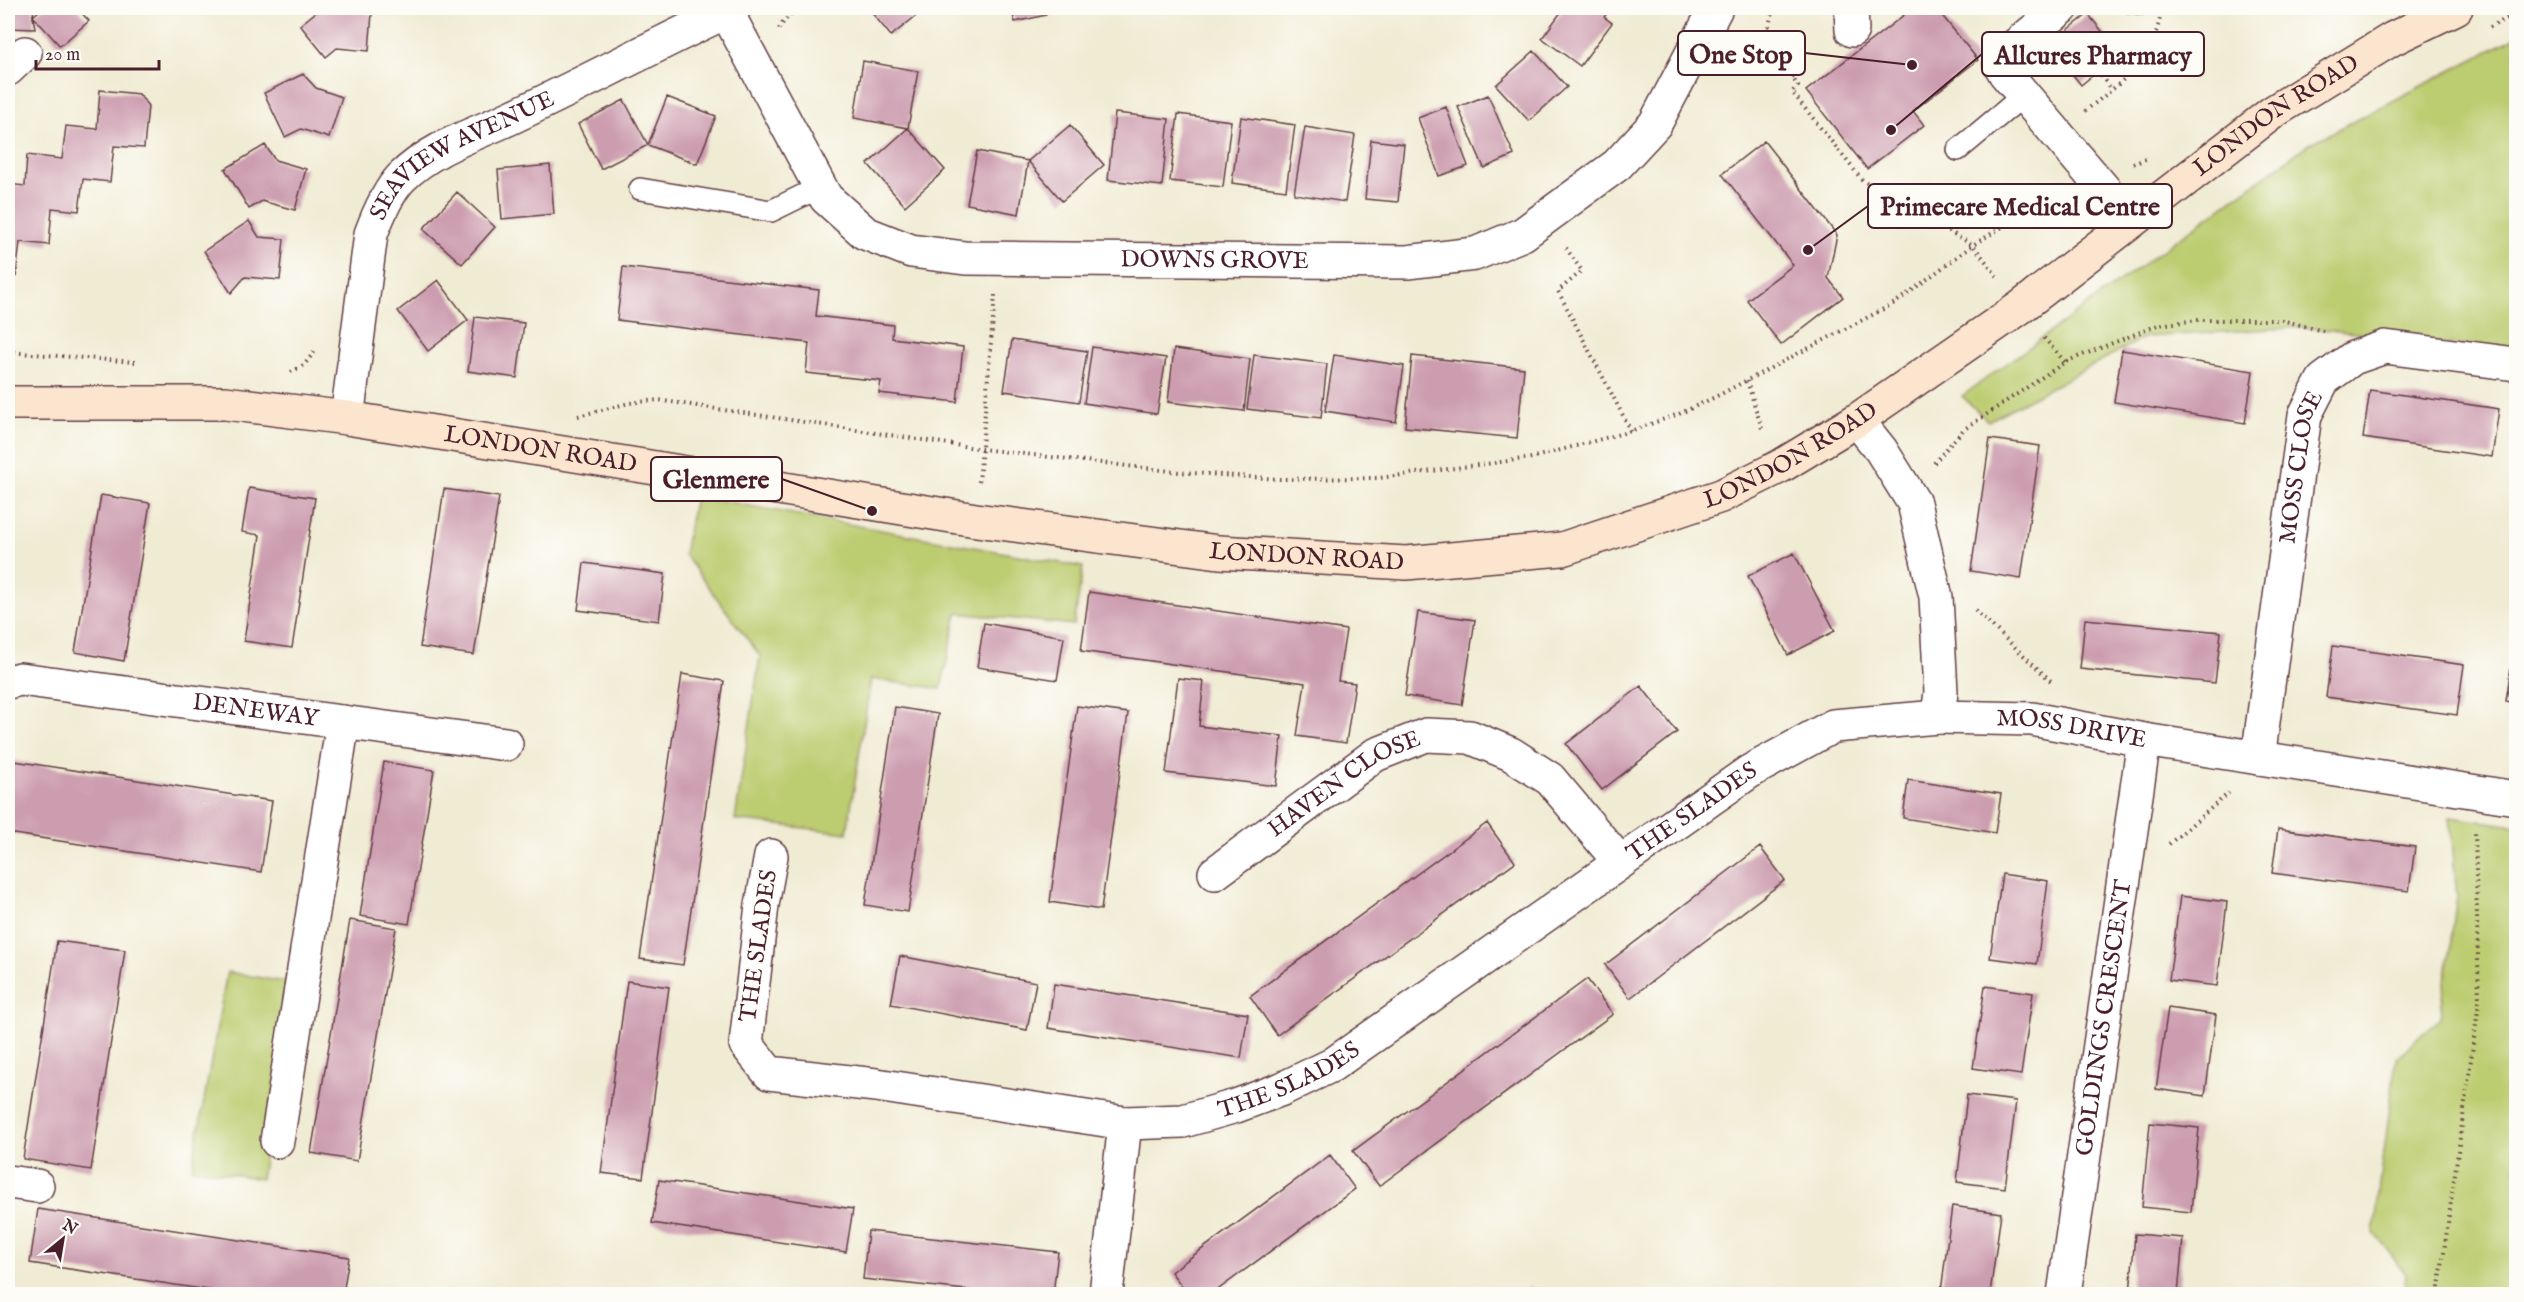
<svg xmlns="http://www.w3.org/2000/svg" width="2524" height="1302" viewBox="0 0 2524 1302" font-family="'IM FELL English',serif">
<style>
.green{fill:#bccc6f;stroke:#83764d;stroke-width:1.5}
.building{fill:#cc9caf}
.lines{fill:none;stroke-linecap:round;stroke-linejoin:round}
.lane-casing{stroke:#633e44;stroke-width:24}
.street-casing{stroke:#633e44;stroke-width:36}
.secondary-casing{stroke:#633e44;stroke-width:36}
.path{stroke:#633e44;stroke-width:4;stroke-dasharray:1.5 4.5;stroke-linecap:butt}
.lane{stroke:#fff;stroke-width:21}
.street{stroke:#fff;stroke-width:33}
.secondary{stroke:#fbe5cf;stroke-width:33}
.labels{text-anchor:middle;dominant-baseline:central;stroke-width:4.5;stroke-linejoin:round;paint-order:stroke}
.street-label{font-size:24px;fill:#4a1f2b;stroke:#fdfcf7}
.leader{fill:none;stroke:#4a1f2b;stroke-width:2}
.callout-dot{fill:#4a1f2b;stroke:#fdfcf7;stroke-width:2}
.callout{fill:#fdfcf7;stroke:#4a1f2b;stroke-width:2}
.callout-label{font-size:26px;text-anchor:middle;font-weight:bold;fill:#4a1f2b}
</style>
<rect width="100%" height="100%" fill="#fdfcf7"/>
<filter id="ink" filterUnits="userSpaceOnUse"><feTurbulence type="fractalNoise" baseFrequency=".0167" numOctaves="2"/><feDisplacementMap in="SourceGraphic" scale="12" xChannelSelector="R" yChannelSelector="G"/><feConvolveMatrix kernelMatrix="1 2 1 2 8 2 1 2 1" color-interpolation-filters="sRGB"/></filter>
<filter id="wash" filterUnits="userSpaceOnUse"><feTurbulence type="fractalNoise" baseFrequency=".008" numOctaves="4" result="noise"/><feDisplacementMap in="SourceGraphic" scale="24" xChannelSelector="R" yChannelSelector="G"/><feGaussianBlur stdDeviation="1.35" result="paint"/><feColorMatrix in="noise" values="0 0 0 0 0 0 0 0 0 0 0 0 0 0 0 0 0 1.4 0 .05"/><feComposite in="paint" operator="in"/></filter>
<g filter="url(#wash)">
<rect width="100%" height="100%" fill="#f0ebd3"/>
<path class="green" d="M2516 37V352L2304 327 2145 337 1988 421 1962 396 2306 146Z
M695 496 1083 567 1074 625 957 613 941 689 871 679 847 833 735 820 760 656 684 554Z
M2450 817 2516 826V1294H2404L2406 1274 2374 1233 2396 1058 2440 1018 2457 897Z
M227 972 292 983 261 1179 192 1168Z"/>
<g id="blocks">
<path class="building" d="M8 8H34L33 16 42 8H77L89 21 60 46 33 16 35 29 8 28Z
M321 8H345L347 11 372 13 369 51 337 48 326 57 300 25Z
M868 8H926L891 36Z
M1011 8H1044L1046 15 1015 22Z
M1564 8H1611L1604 17 1612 23 1580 66 1542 38Z
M1913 8H1936L1978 60 1913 111 1924 125 1867 169 1806 91Z
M2096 8H2144L2143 15Z
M2088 14 2120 53 2081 85 2049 45Z
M1534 51 1567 87 1529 121 1496 85Z
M863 61 918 71 908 128 854 118Z
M303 74 316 88 342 97 329 138 301 129 285 137 264 93Z
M100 90 139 94 148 106 144 148 114 146 110 182 83 179 79 211 52 208 49 245 20 242 16 277 8 276V184L25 186 27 155 62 159 66 126 97 129Z
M1488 95 1514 155 1484 168 1458 107Z
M667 97 716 116 697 164 648 145Z
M624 100 648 145 601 169 578 124Z
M1446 107 1468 166 1439 176 1418 118Z
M1115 113 1169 119 1162 186 1108 180Z
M1178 114 1231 121 1223 187 1170 181Z
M1241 117 1295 125 1286 190 1232 183Z
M1070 125 1104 165 1062 201 1028 161 1019 214 967 204 977 151 1028 161Z
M1305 127 1355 135 1345 202 1294 194Z
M908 128 945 170 905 206 868 164Z
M1371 140 1404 144 1398 202 1365 199Z
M1764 141 1837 235 1828 278 1843 297 1781 345 1747 300 1793 265 1722 174Z
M265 145 275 160 306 169 295 210 262 201 249 209 225 169Z
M550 165 554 214 502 219 498 170Z
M457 192 495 227 462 264 423 229Z
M249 221 259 237 284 239 280 280 245 277 231 293 204 251Z
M623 267 819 290 816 316 893 325 892 338 963 347 957 402 879 393 881 381 806 373 809 343 617 320Z
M438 280 468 320 428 351 398 311Z
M475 317 524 323 517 378 468 371Z
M1012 340 1087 351 1079 402 1004 391Z
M1092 347 1166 358 1157 414 1084 403Z
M1174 349 1250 359 1244 411 1168 402Z
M2122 350 2253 371 2245 423 2114 402Z
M1254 355 1327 364 1321 418 1247 409Z
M1334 355 1404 366 1396 422 1325 411Z
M1412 356 1524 368 1517 438 1405 427Z
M2370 390 2499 409 2492 457 2363 438Z
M1990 439 2040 446 2021 579 1971 571Z
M249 488 315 498 292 648 244 641 260 535 242 532Z
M444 489 499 497 474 655 420 647Z
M101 495 150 503 124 661 75 652Z
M1794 553 1835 631 1788 655 1748 576Z
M584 563 665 574 659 621 578 610Z
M1089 592 1346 630 1338 681 1355 683 1346 743 1297 736 1305 683 1081 651Z
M1418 612 1475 620 1462 705 1405 696Z
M2085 619 2221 632 2215 683 2080 669Z
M984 623 1064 637 1057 680 977 667Z
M2333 646 2464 665 2457 715 2326 697Z
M2513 653H2516V703L2506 701Z
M682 674 724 681 683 965 640 959Z
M1178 678 1204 681 1199 726 1282 736 1276 786 1166 773Z
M1641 686 1677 732 1602 790 1566 744Z
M1077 706 1128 713 1101 910 1050 902Z
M895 707 938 714 908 912 865 905Z
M8 760 272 801 261 872 8 833Z
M384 762 434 770 409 924 360 916Z
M1908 780 2001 794 1995 833 1903 818Z
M1487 823 1515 862 1277 1035 1250 996Z
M2278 829 2415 847 2409 891 2272 873Z
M1760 847 1785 880 1630 998 1605 965Z
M2002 874 2048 881 2037 964 1990 958Z
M2180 896 2227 902 2217 986 2169 980Z
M350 920 396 928 357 1161 311 1153Z
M57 941 125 950 91 1170 23 1159Z
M900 956 1036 982 1027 1030 891 1004Z
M1587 979 1613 1014 1379 1186 1353 1151Z
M627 981 669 987 643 1178 601 1173Z
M1054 984 1248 1014 1241 1058 1048 1028Z
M1985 986 2033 993 2021 1075 1973 1068Z
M2168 1008 2216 1015 2205 1096 2156 1089Z
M1967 1095 2016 1101 2005 1188 1957 1182Z
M2150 1123 2199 1128 2191 1212 2142 1207Z
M1330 1155 1355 1189 1212 1294H1188L1171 1272Z
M659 1180 853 1209 846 1252 652 1223Z
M1952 1206 2001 1213 1990 1294 1941 1292Z
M38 1209 349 1257 343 1294H235L30 1263Z
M868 1231 1058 1252 1053 1294H1004L863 1279Z
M2135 1234 2183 1238 2178 1294H2130Z
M1527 1287 1561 1293V1294H1526Z"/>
</g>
</g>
<g filter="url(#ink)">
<use href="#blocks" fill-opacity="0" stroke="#633e44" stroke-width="1.5"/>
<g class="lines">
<defs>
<path id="lane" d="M1958 150 2024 95
M640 189 771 211 820 187"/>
<g id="street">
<path d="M1851 8 1852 30"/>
<path d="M2062 8 2005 54 2000 64 2005 73 2131 221"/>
<path id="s1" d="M726 11 826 198 865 233 911 251 965 258 1407 262 1475 254 1523 234 1617 165 1655 124 1716 8"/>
<path d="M8 69 25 53"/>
<path id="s2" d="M347 418 371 234C378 215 387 193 401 178 432 147 474 135 512 117 587 82 659 43 734 8"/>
<path id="s3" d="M1857 420 1881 450 1914 503 1936 597 1941 692 1938 717 2032 719 2144 740 2516 798"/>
<path id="s4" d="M8 682 20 679 506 744"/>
<path id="s5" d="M2258 758 2305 415 2323 380 2353 358 2385 347 2516 364"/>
<path id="s6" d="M771 856 762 905 746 1044 769 1073 876 1085 1125 1123 1183 1121 1236 1106 1282 1089 1332 1065 1749 772 1833 726 1938 717"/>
<path id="s7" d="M1215 873 1375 755 1426 735 1470 737 1511 754 1550 779 1619 861"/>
<path d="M277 1141 343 722"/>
<path d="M8 1182 37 1186"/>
<path d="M1106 1294 1125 1123"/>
<path id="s8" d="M2064 1294 2144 740"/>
</g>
<g id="secondary">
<path id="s9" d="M8 403H225L347 418 976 520 1219 552 1406 563 1562 549 1721 496 1781 466 1857 420 2021 307 2273 112 2392 39 2456 8"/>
</g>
</defs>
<use href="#lane" class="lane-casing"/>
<use href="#street" class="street-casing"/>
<use href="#secondary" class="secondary-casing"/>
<path class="path" d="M1773 8 1769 26 1802 70 1792 77 1798 86 1792 92 1863 181 1973 245 1998 277
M2490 27 2516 14
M779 29 784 21 798 8
M2098 71 2111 89
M2085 111C2125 80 2154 59 2162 8
M2133 164 2148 158
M1566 248 1582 271 1558 291 1631 431
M2044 338 2065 362
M8 352 135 362
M291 372 304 365 316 350
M1747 381 1763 432
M578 416 629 403 658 400 982 449 1179 472 1279 479 1379 478 1531 458 1631 431 1679 414 1715 397 1895 303 1973 245 2058 193
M1934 463 1963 430 2065 362 2158 325 2198 320H2282L2323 331
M979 482 995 295
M1975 610 2052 682
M2169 844 2229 793
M2438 1294 2479 1003 2475 830"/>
<use href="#lane" class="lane"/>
<use href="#street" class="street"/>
<use href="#secondary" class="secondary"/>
</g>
</g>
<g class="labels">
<g class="street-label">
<text stroke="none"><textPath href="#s9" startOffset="2408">LONDON ROAD</textPath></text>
<text stroke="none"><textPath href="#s2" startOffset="312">SEAVIEW AVENUE</textPath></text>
<text stroke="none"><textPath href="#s1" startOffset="618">DOWNS GROVE</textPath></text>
<text stroke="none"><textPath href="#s9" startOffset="536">LONDON ROAD</textPath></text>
<text stroke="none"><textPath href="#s9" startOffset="1814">LONDON ROAD</textPath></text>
<text stroke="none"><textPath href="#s5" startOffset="294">MOSS CLOSE</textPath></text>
<text stroke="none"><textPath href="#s9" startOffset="1310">LONDON ROAD</textPath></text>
<text stroke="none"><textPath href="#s4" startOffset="250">DENEWAY</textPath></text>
<text stroke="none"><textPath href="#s3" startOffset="452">MOSS DRIVE</textPath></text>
<text stroke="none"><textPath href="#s7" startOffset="158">HAVEN CLOSE</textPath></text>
<text stroke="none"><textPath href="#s6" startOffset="1244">THE SLADES</textPath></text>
<text transform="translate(759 946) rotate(-82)">THE SLADES</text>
<text stroke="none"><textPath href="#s8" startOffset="279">GOLDINGS CRESCENT</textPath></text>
<text stroke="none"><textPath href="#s6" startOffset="758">THE SLADES</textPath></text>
</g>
</g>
<path class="leader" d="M1912 65L1805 53M1891 130L1982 54M1808 250L1868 206M872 511L782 479"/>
<g class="callout-dot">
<circle cx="1912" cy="65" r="6"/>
<circle cx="1891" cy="130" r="6"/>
<circle cx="1808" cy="250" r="6"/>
<circle cx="872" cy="511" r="6"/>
</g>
<g class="callout">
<rect x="1678" y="31" width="127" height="44" rx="6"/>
<rect x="1982" y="32" width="222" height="44" rx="6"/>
<rect x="1868" y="184" width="304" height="44" rx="6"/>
<rect x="651" y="457" width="131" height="44" rx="6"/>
</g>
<g class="callout-label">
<text x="1741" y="63">One Stop</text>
<text x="2093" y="64">Allcures Pharmacy</text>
<text x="2020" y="215">Primecare Medical Centre</text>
<text x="716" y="488">Glenmere</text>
</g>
<rect width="2524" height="1302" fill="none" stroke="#fdfcf7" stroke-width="30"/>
<g transform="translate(63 1239) rotate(30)" stroke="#fdfcf7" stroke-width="4.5" paint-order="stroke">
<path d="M0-4.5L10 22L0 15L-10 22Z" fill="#4a1f2b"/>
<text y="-9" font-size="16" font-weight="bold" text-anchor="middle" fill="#4a1f2b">N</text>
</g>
<path d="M36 60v9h123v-9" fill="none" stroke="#4a1f2b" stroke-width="3"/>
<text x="45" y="60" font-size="18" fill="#4a1f2b" stroke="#fdfcf7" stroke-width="4.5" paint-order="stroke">20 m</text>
</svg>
